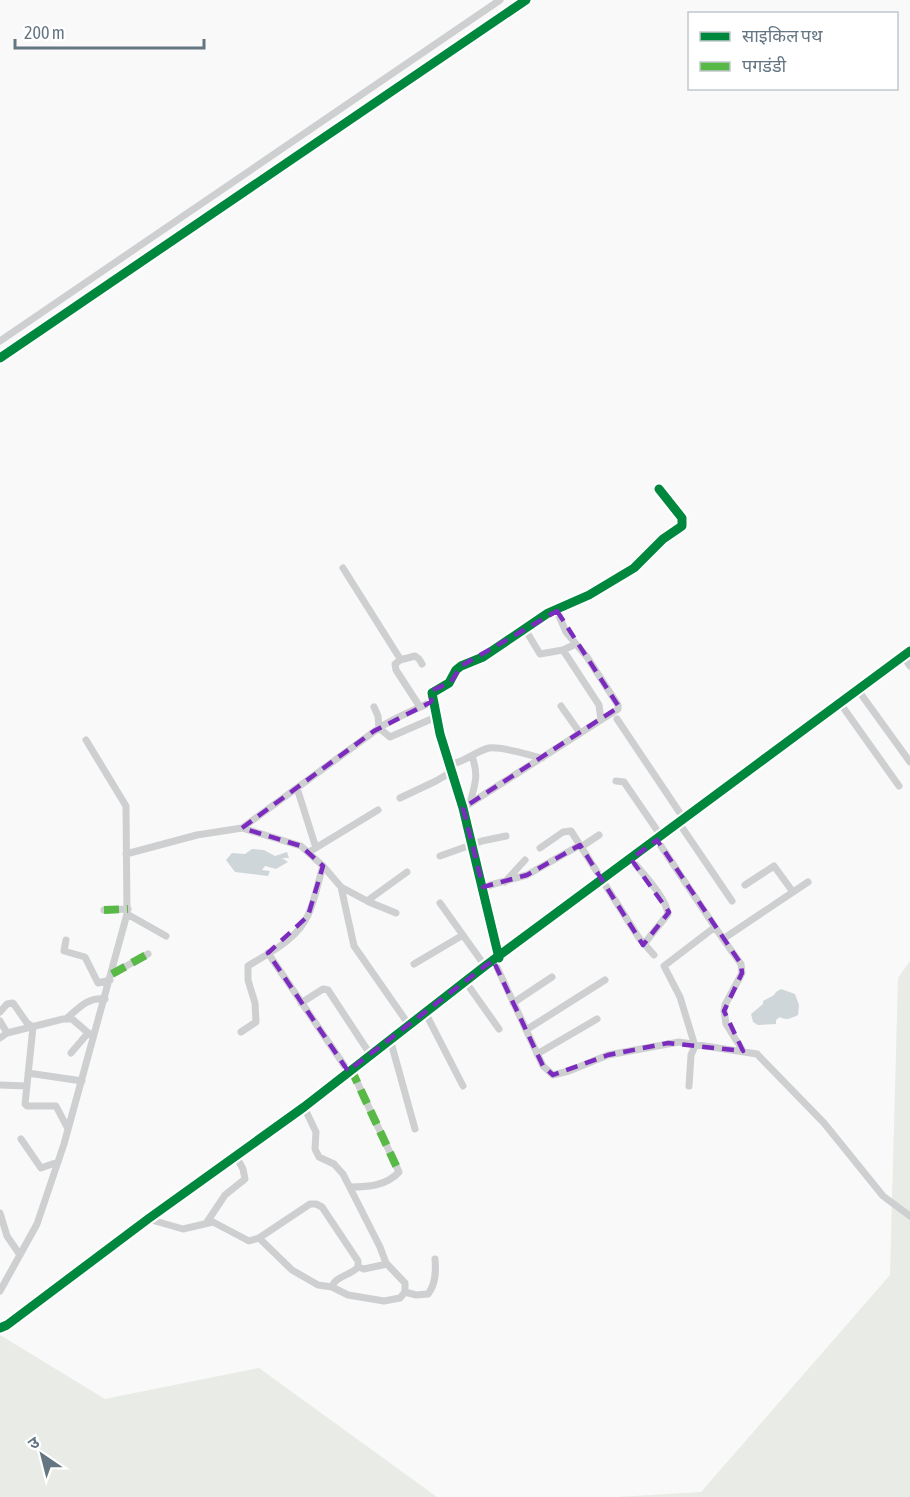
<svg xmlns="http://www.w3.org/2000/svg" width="910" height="1497" viewBox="0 0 910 1497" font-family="'Asap Condensed','Noto Sans Devanagari',sans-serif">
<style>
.green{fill:#e8ebe6}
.water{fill:#ced6d9}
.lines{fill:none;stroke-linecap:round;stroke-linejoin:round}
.minor{stroke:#cecfd0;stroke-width:7}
.quiet{stroke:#58b947;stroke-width:8;stroke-dasharray:15 8;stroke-linecap:butt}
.cycleway-casing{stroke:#fff;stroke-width:13}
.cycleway{stroke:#00873e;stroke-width:9}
.marked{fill:none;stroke:#7b2cbf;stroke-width:4.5;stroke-dasharray:12 8;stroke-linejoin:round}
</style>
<rect width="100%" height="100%" fill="#f9f9f9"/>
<path class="green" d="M910 961V1497H617L701 1492 890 1275 898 978Z
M0 1335 105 1399 259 1368 437 1497H0Z"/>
<path class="water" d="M252 849 264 850 275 856 287 852 289 858H282L288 862 276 869 265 866 262 870 270 871 268 876 235 872 226 860 232 853 245 854Z
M781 989 795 994 799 1005 798 1015C791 1018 787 1021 780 1017L776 1020V1024L758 1025 753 1022 751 1014 763 1004V1001L774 995 776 992Z"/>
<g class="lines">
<path class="minor" d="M0 341 500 0
M0 358 526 0
M343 568 399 657 400 660 395 664 396 670 420 707
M525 629 540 654 563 650 576 644
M563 650 599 705 601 720
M903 656 910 666
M400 660 415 656 419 659 422 664
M858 690 910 762
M433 701C415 710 396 717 379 728L390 737 436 717
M840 703 899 786
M561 706 580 733
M617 719 684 819
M449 765C465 762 476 751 489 748 502 746 528 755 542 758
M616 781 624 782 661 836
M297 788 316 848
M400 798 436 781 451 772
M470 803C475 784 479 776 472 756
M463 808 618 709V705L587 657 566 632 557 611
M679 823 732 901
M242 828 379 728 378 716 374 707
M657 840 723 939 741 964 742 973 725 1005 724 1011 726 1024 743 1051
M581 847 599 835
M540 848 563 832 571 831 639 938 654 955
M309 852 378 810
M126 854 197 835 242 828 301 846 323 866C318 882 315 900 308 915 298 939 269 953 248 966V980L255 1003 256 1022 241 1032
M440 856 482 841 506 836
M631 859C642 873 666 897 668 914L644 944
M323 866 341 887 369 902 396 913
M505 882 525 860
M745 885 774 866 793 892
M341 887 354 946 409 1025
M483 887 527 875 580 845
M367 901 407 872
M440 903 485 966
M104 910 128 909
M127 914 166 936
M723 939 808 882
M66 940 64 951 85 957 98 983 110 980
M268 953 348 1071
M499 958 463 808 440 734 432 693 449 683 456 670 461 666 483 657 548 613 589 595 634 568 663 539 682 526V518L659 489
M494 961 543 1066 553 1075 569 1071 608 1055 679 1042 757 1054 824 1123 883 1196 910 1216
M414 964 463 935
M112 974 148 954
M465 981 499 1029
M301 1003 323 989 328 990 370 1054
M513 1003 552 977
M0 1012 7 1004 13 1003 27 1023 33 1027
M425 1012 463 1086
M66 1019C79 1008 87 997 105 999
M0 1021 7 1033
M33 1027 25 1104 27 1106H56L68 1129
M526 1030 605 980
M0 1038 7 1033 63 1019H72L93 1037
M390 1039 415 1129
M71 1053 88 1033
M537 1054 597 1019
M28 1073 82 1081
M0 1085 27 1086
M689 1086 691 1055 695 1046 680 997 664 966 715 927
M21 1139 41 1168 58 1162
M350 1187C368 1187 386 1186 399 1172L351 1069
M0 1213 7 1236 20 1255
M148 1219 183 1229 213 1222 249 1241 259 1238 310 1204H316L322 1207 358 1261V1267
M207 1222 225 1195 245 1179 243 1169 236 1156
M259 1238 292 1270 318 1285 332 1287 348 1295 384 1301 400 1298 405 1292V1283L386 1263 380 1247 343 1174 334 1164 319 1157 315 1149 316 1132 304 1107
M332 1287C335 1276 350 1276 358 1267L364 1269 387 1264
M0 1291 37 1224 64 1144 127 914 126 806 86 740
M405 1292 416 1295 428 1294C436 1284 436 1271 435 1259
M0 1328 7 1325 148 1219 304 1107 485 966 910 651"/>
<path class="quiet" d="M104 910 128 909
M112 974 148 954
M351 1069 399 1172"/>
<defs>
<path id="cycleway" d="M0 358 526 0
M499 958 463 808 440 734 432 693 449 683 456 670 461 666 483 657 548 613 589 595 634 568 663 539 682 526V518L659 489
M0 1328 7 1325 148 1219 304 1107 485 966 910 651"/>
</defs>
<use href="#cycleway" class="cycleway-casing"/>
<use href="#cycleway" class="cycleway"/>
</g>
<path class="marked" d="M557 611 619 707 463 808 483 887 527 875 580 845 643 945 669 912 631 859 657 840 741 964 742 973 724 1011 743 1051 668 1043 608 1055 553 1075 543 1066 493 960 348 1071 268 953 308 916 323 866 301 846 242 828 374 731 431 702 433 690 451 682 461 666Z"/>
<rect x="688" y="12" width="210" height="78" fill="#ffffff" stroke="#c1c8cd" stroke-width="1.5"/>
<rect x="700" y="32" width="30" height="9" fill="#00873e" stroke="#c1c8cd" stroke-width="1.5"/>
<text x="742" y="42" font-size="18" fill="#657683">साइकिल पथ</text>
<rect x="700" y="62" width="30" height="9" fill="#58b947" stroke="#c1c8cd" stroke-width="1.5"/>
<text x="742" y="72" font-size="18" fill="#657683">पगडंडी</text>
<g transform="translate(42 1455) rotate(325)" stroke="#ffffff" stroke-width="4.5" paint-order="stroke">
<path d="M0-4.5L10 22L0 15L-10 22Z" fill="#657683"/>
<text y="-9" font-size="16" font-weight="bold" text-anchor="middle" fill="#657683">उ</text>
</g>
<path d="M15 39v9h189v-9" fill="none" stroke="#657683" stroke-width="3"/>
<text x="24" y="39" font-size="18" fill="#657683" stroke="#ffffff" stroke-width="4.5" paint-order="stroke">200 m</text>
</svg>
